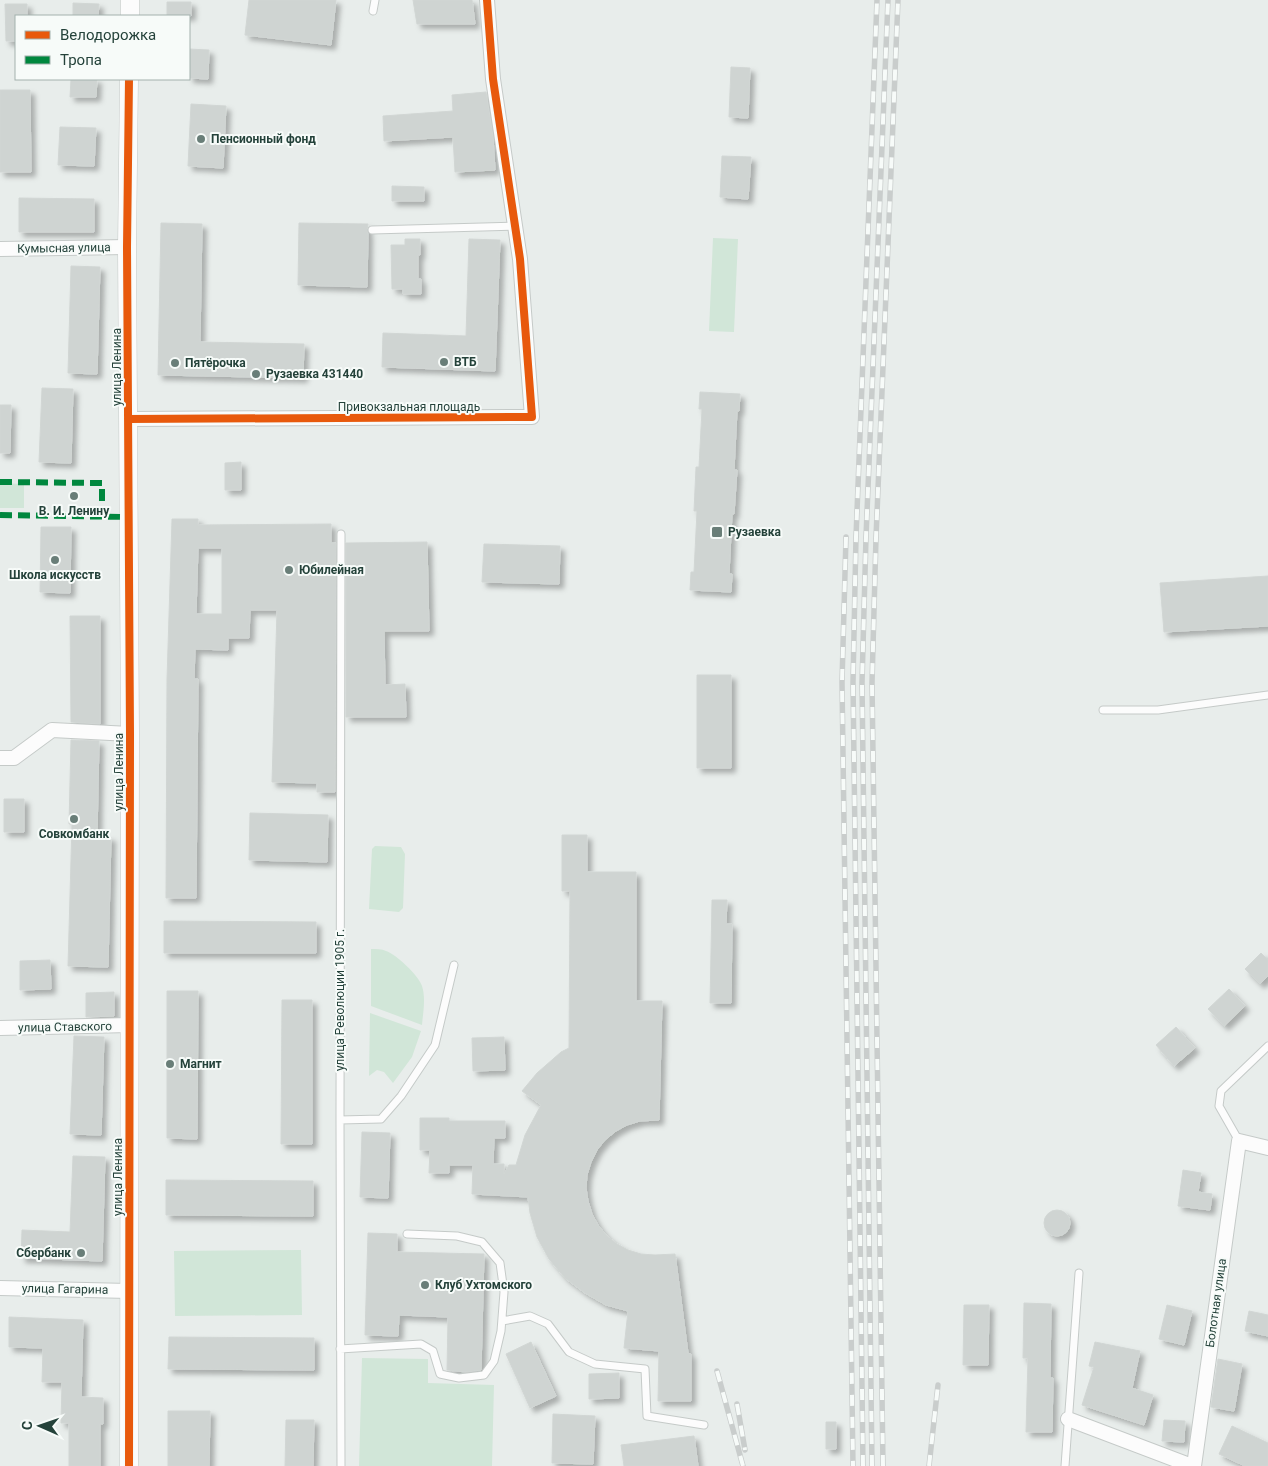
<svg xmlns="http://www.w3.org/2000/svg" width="1268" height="1466" viewBox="0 0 1268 1466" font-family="Roboto,sans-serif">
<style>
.green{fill:#d1e6d8}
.building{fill:#cfd4d2;stroke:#d1d6d4;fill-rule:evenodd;filter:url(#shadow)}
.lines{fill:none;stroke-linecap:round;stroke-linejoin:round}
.service-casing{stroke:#c5cac8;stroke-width:9}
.minor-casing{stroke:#c5cac8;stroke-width:16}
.tertiary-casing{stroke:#c5cac8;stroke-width:19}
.service{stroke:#fcfcfc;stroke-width:7}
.minor{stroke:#fcfcfc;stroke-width:14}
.tertiary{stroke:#fcfcfc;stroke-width:18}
.rail-casing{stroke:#c9cdcc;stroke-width:5.5}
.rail{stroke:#f7fbf9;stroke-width:4;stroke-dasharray:11;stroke-linecap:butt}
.quiet{stroke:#00873e;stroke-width:6;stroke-dasharray:12 6;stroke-linecap:butt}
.cycleway-casing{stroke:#f7fbf9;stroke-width:11}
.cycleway{stroke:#e8590c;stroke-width:8}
.poi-dot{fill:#697e78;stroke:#f7fbf9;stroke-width:2}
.labels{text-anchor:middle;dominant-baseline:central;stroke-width:4;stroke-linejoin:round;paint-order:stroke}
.poi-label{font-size:12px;font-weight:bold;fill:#24423a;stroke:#f7fbf9;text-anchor:start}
.street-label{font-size:12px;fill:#24423a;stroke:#f7fbf9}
</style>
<defs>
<filter id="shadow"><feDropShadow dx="4.5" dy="4.5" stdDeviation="2.5" flood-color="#0004"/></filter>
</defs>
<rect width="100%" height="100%" fill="#e8edeb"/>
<path class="green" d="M713 238 738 239 734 332 709 331Z
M0 483 24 484V508H0Z
M375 846 401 847 405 854 403 908 399 912 369 909 372 849Z
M371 949C376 949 382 949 386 951 396 954 419 976 422 986 426 998 423 1013 422 1025L371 1006Z
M370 1013 421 1031 412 1057 393 1083 384 1072 377 1070 369 1076Z
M301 1250 302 1315 175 1316 174 1251Z
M362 1358 428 1359V1383L494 1385 492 1466H359Z"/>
<path class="building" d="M249 0H336L331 45 245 35Z
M413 0H472L475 24H417Z
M167 2H191V16H167Z
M73 3 99 4 98 16H73Z
M5 4H27V16H16V41H6Z
M189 49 209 50 208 79 189 78Z
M731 67 750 68 748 118 729 117Z
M71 79H97L96 97H70Z
M0 90H30L31 172H0Z
M486 92 493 136 495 170 455 172 453 137 384 141 383 116 453 111 452 95Z
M191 104 226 106 223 168 188 166Z
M60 127 96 128 94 166 58 165Z
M722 156 751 157 748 199 720 197Z
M392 186 424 187V201H392Z
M19 198 94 199V232H19Z
M161 223 202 224 200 342 304 344 303 378 158 375Z
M299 223 368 224 367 230 368 234 367 287 298 285Z
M405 239H420V255H418V279H421V294H403V289H392L391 245H405Z
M469 239 500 240 495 371 382 367 383 333 466 336Z
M71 266 100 267 97 374 68 373Z
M42 388 73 389 71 463 39 462Z
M700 392 740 394 739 411H737L734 470H737L734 514H732L729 574H732L731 592 690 590 691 572H694L697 511H694L696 467H699L702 409H699Z
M0 405H11L10 453H0Z
M241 462V490H225V463Z
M172 519H198V525L331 524V543H336L335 792H317V783L272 782 277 610H250L249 638H228V650L195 649 194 679H198L196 898H166L167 679ZM198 548H222V614H196Z
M41 527H71L70 593 40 592Z
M427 542 429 631H384L385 685 405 684 406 717H346V543Z
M484 544 560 546 559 584 482 582Z
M1268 576V626L1164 632 1160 583Z
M70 616H100V724L71 722Z
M697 675H731V768H697Z
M71 740 99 741 97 836 111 837 108 967 68 966 72 824H69Z
M4 799H24V832H4Z
M250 813 328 815 327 862 249 860Z
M562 835H587V872H636V1001H662L659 1120 640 1121 627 1125 616 1131 605 1140 597 1150 591 1162 587 1175 586 1188 588 1201 592 1214 598 1225 606 1235 617 1244 628 1250 641 1254 655 1255 675 1254 688 1353 691 1354V1401H658L659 1351 624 1348 628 1311 606 1305 585 1293 565 1278 549 1259 537 1237 530 1213 528 1197 472 1194 473 1165H449V1173H429L430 1150H420V1118H449V1121H505V1138H494L493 1164H504V1174L509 1165H516L525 1135 541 1105 522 1091 537 1073 561 1052 569 1048 570 891H562Z
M712 900H727L726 924H732L731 1003H710Z
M164 921 316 922V953H164Z
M1261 953 1268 960V976L1260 984 1245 969Z
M50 960 51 989 20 990V961Z
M1229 989 1245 1006 1224 1026 1208 1009Z
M167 991H198L197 1139 167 1138Z
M114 992V1016L86 1017V993Z
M282 1000H312V1144H281Z
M1176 1027 1195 1048 1174 1066 1156 1045Z
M74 1036 104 1037 101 1135 70 1134Z
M504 1037 505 1070 473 1071 472 1038Z
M362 1132 390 1133 388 1198 360 1197Z
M73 1156 105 1157 102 1261 21 1258 22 1230 70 1232Z
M1183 1170 1201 1173 1198 1192 1212 1194 1210 1210 1178 1206Z
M166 1180 313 1181V1216L166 1215Z
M1044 1223a13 13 0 1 1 26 0a13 13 0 1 1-26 0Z
M368 1233 397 1234V1252L484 1254 481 1370 466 1372 447 1370 448 1317 399 1315 398 1336 365 1335Z
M1024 1303 1051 1304 1050 1378H1053L1052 1432H1026L1028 1358H1023Z
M964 1305H989L988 1365H963Z
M1167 1305 1192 1311 1184 1345 1159 1339Z
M1249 1311 1268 1315V1336L1245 1331Z
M9 1317 83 1320 81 1397 103 1398V1424H100V1466H69V1423H61L62 1382H42L43 1348 9 1347Z
M169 1337 314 1338V1370L168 1369Z
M531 1342 556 1396 530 1408 506 1354Z
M1095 1342 1140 1351 1132 1388 1153 1395 1144 1425 1082 1405 1094 1367 1089 1366Z
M1218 1359 1242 1364 1234 1411 1211 1407Z
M619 1373V1398L589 1399V1374Z
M168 1411H210L209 1466H168Z
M553 1414 595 1416 593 1464 552 1463Z
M286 1420H314L313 1466H285Z
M1164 1420 1185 1421 1184 1442 1162 1441Z
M826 1422H836V1449H826Z
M1232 1426 1268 1443V1466H1245L1219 1454Z
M694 1436 698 1466H624L621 1445Z"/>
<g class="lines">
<defs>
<path id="service" d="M373 11 375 0
M372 230 515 226
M1103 710H1158L1268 695
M340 1120 381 1119 401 1096 435 1045 454 965
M1239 1141 1219 1106 1221 1091 1268 1046
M502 1321 530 1316 548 1324 569 1352 595 1364 645 1369 647 1416 704 1425
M340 1349 421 1344 433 1351 440 1374 459 1378 484 1375 494 1361 501 1331 504 1292 500 1263 482 1242 457 1236 407 1234
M341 1466 340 1120 341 534
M1065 1466 1079 1273"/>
<path id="minor" d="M0 249 127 247
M128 419 532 417 520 259 493 79 487 0
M0 758H14L52 730 130 734
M0 1028 130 1025
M0 1288 129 1291
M1068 1419 1192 1466
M1194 1466 1239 1141 1268 1148"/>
<path id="tertiary" d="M130 16V0
M129 1466 130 734 127 247 129 79"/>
</defs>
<use href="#service" class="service-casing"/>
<use href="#minor" class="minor-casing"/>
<use href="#tertiary" class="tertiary-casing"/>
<use href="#service" class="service"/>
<use href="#minor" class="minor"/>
<use href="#tertiary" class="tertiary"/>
<defs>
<path id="rail" d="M846 537 842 682 853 1466
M717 1371 743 1466
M737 1404 745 1450
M863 1466 853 682 856 537 877 0
M872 1466 862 683 866 537 888 0
M883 1466 872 683 876 538 898 0
M929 1466 938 1385"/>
</defs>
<use href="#rail" class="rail-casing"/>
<use href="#rail" class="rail"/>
<path class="quiet" d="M0 482 102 483V517
M0 515 128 517"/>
<defs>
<path id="cycleway" d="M128 419 532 417 520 259 493 79 487 0
M129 1466 130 734 127 247 129 79"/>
</defs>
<use href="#cycleway" class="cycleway-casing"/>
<use href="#cycleway" class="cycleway"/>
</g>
<g class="poi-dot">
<circle cx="201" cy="139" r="5"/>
<circle cx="444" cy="362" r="5"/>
<circle cx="175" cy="363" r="5"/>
<circle cx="256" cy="374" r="5"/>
<circle cx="74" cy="496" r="5"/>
<rect x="711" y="526" width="12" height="12" rx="2.5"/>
<circle cx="55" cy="560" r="5"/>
<circle cx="289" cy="570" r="5"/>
<circle cx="74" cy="819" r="5"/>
<circle cx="170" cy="1064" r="5"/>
<circle cx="81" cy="1253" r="5"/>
<circle cx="425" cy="1285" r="5"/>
</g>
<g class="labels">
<g class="poi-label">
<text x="211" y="139">Пенсионный фонд</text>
<text x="454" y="362">ВТБ</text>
<text x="185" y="363">Пятёрочка</text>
<text x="266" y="374">Рузаевка 431440</text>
<text x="74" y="511" text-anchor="middle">В. И. Ленину</text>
<text x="728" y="532">Рузаевка</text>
<text x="299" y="570">Юбилейная</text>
<text x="55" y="575" text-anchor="middle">Школа искусств</text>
<text x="74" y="834" text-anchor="middle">Совкомбанк</text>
<text x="180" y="1064">Магнит</text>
<text x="71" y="1253" text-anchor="end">Сбербанк</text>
<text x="435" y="1285">Клуб Ухтомского</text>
</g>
<g class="street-label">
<text transform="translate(64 248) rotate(-1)">Кумысная улица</text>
<text transform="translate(117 367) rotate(-90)">улица Ленина</text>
<text x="409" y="407">Привокзальная площадь</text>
<text transform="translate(119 772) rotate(-90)">улица Ленина</text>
<text transform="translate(340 1000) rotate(-90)">улица Революции 1905 г.</text>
<text transform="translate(65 1027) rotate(-1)">улица Ставского</text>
<text transform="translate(118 1177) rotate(-90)">улица Ленина</text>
<text transform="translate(65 1289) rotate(1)">улица Гагарина</text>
<text transform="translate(1216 1303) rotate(-82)">Болотная улица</text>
</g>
</g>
<rect x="15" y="15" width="175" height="65" fill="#f7fbf9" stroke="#a3b1ad"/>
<rect x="25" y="31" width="25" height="8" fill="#e8590c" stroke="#a3b1ad"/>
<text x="60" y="40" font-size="15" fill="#24423a">Велодорожка</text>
<rect x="25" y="56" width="25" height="8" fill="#00873e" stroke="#a3b1ad"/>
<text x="60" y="65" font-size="15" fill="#24423a">Тропа</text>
<g transform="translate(40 1426) rotate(272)" stroke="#f7fbf9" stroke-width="4" paint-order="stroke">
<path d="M0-4L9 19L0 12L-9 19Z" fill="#24423a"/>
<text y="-8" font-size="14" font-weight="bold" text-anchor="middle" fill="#24423a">С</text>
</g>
</svg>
